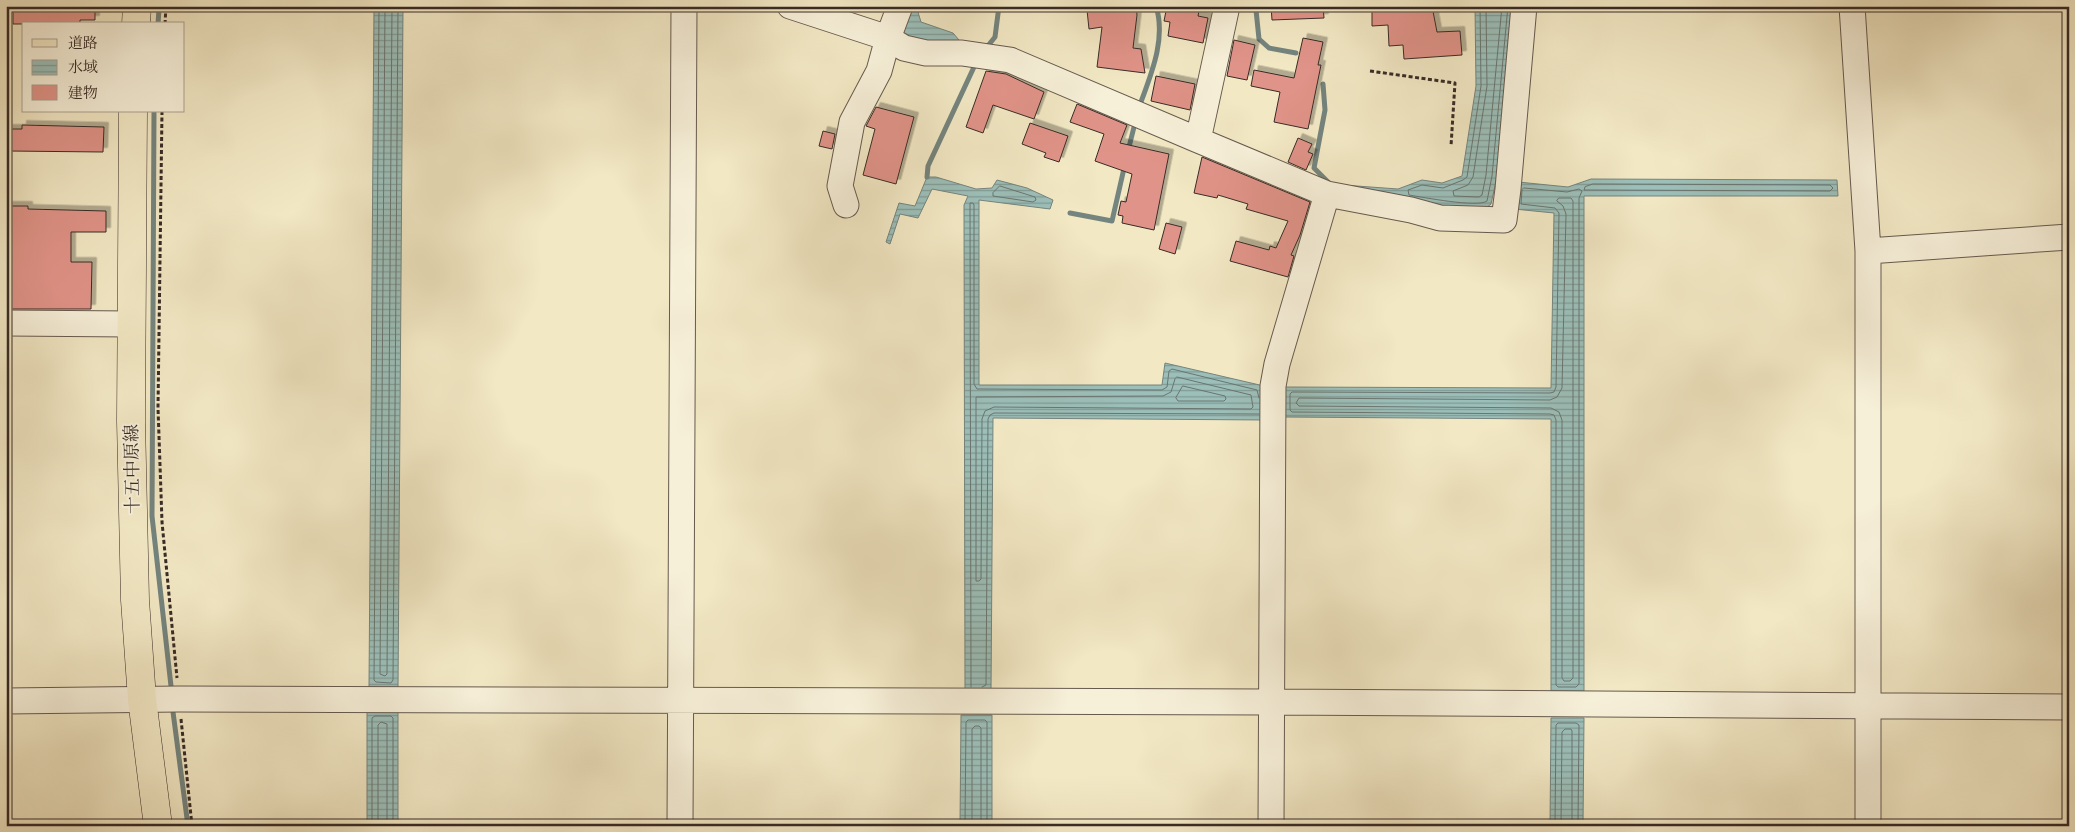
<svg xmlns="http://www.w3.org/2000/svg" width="2075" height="832" viewBox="0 0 2075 832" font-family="'IM FELL Great Primer','Noto Serif JP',serif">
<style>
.water{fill:url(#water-rules);stroke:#74847e}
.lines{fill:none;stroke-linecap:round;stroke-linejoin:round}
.shore{stroke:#6a7570;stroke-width:1}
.stream{stroke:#74847e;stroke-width:5}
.building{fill:#e09388;stroke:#382b26;filter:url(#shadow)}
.minor-casing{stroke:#665a4e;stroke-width:27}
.major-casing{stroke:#382b26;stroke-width:29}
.path{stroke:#382b26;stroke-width:3;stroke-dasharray:4 2.5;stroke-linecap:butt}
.minor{stroke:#f7f0d9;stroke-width:25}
.major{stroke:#f2e8c4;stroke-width:28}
.labels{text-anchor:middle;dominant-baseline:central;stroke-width:4;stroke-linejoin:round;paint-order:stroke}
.street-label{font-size:18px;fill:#382b26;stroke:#f7f0d9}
</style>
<defs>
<pattern id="water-rules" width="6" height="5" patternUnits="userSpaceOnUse" patternTransform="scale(1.25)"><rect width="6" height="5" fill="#9cbfb9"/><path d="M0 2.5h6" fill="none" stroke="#809b96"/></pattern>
<filter id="shadow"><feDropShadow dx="4.5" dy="-4.5" stdDeviation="0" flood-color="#0004"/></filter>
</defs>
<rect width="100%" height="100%" fill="#f2e8c4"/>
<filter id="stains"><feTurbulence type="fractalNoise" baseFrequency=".004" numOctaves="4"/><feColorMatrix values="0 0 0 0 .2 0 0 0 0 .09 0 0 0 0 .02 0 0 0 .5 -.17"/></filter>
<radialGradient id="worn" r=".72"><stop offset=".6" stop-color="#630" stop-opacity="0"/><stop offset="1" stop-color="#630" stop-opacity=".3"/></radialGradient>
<path class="water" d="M374 6H403L398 688 369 687Z
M908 6H918L917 9 921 22 953 33 959 40 955 48 905 42 899 29Z
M1475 6H1513L1497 177 1491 204 1485 209 1452 207 1395 198 1329 184 1398 189 1422 180 1442 183 1462 176 1476 86Z
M927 177H936L976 189 992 188 997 180 1027 188 1053 200 1050 209 979 200V385H1162L1165 363 1264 386 1265 420 993 418 991 692 965 693 964 205 968 196 932 189 918 218 900 214 890 244 886 242 899 203 915 206Z
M1591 179 1837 180 1838 196H1584V692H1551V419L1285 417V387L1551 388 1554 213 1514 209 1518 182 1568 187Z
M367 711H398V826H367Z
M961 715H992V826H960Z
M1551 718H1584L1583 826H1550Z"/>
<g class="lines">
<path class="shore" d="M379 6 374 680 376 682 391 683 393 680 398 6
M385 6 380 674 385 676 387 674 392 6
M1480 6 1481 86 1467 177 1463 180 1443 188 1422 185 1408 190 1409 195C1422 197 1478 208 1487 201L1492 176 1508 6
M1486 6 1487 86 1473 177 1468 185 1453 191 1454 196 1479 197 1482 195 1486 175 1502 6
M1593 184 1830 185 1833 188 1830 191 1584 190 1585 187Z
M1000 186 1035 197 1036 200 1033 202 993 196V193Z
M1524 188 1567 192 1579 189 1582 191 1579 198V684L1576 687H1558L1556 685V420L1554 415 1550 414 1292 412 1290 410V394L1292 392 1550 393 1554 392 1556 387 1559 213 1555 208 1521 204 1522 190Z
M1559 198H1571L1573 201V678L1570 681H1564L1562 678V420L1559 412 1551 408 1299 406 1296 403 1299 398 1550 400 1557 397 1562 388 1566 214 1563 206 1557 201Z
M1177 377 1251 395 1253 407 1251 409 994 407 985 411 982 419 981 579 979 581H976V397L1163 396 1171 392 1175 379Z
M1183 386 1225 396 1226 399 1224 401H1178L1176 398Z
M971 687 970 203H973L974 205V384L977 389 1162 390 1167 387 1169 371 1172 369 1257 390 1259 398
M982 687 986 685 988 419 990 415 994 413 1259 414
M372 826V718L375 716H391L393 718V826
M378 826V725L381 722 387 724V826
M965 826 966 722 968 720H985L987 722V826
M972 826V729L975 726H979L981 728V826
M1555 826 1556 725 1558 723H1576L1579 725 1578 826
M1561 826 1562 732 1565 729H1571L1572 731V826"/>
<path class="stream" d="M1256 10 1259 39 1269 48 1296 53
M158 24 159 9
M987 47 995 37 999 6
M6 79 10 6
M1323 84 1325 110 1314 168 1329 183
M1141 102C1152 72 1166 38 1156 6
M154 111 152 516 171 686
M1128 151 1135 123
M927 177 928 166 974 67V61
M1070 213 1112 221 1125 164
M173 712 188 826"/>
</g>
<path class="building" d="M13 6H95V20H80V24H13Z
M1095 6H1136L1137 15 1133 48 1141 49 1145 73 1097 67 1102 27 1089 29 1087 10 1096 9Z
M1167 6H1200L1198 16 1208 18 1203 43 1168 36 1170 22 1164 21Z
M1271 6H1323L1324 18 1272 20Z
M1398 6H1432L1437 32 1460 31 1462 55 1404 59 1403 45 1389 46 1388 25 1372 26V9L1398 8Z
M1303 38 1323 42 1318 65H1321L1308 129 1274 122 1280 92 1251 86 1254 70 1294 78Z
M1234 40 1255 45 1247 80 1227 76Z
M986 71 1006 74 1044 92 1034 119 993 105 983 133 966 127Z
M1156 76 1195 84 1190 110 1151 101Z
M1077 104 1127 125 1120 143 1169 154 1154 230 1122 223 1123 216 1118 215 1121 201 1126 202 1132 174 1095 161 1104 134 1070 122Z
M876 107 914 117 896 184 863 175 875 129 866 126Z
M1030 123 1068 136 1059 162 1044 157 1046 153 1022 144Z
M22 125 104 127 103 152 8 151V129H22Z
M823 131 835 134 832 149 819 146Z
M1298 138 1312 144 1308 152 1313 154 1306 170 1288 162Z
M1202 157 1310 202 1300 235 1291 255 1294 256 1288 277 1230 261 1236 241 1269 250 1270 246 1276 248 1288 221 1246 209 1248 204 1218 195 1217 198 1194 193Z
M6 206H28V209L106 211V232H71V262H92L91 309H6Z
M1166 223 1182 227 1175 254 1159 249Z"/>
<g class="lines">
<defs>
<path id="minor" d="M790 6 888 38 900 6
M1227 6 1198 140 1327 194
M1852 6 1868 251V826
M846 205 840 186 852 122 879 71 888 38 904 48 926 53H962L1010 60 1198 140
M1868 251 2069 237
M6 323 131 324
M6 701 179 699 1272 702 2069 707
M680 826 684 6
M1271 826 1273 386 1277 364 1327 194 1411 210 1440 218 1504 220 1508 189 1524 6"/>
<path id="major" d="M136 24 137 6
M133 111 131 421 135 600 142 699 158 826"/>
</defs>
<use href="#minor" class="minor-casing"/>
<use href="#major" class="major-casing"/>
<path class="path" d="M165 24 166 6
M1370 71 1455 83 1451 146
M162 111 158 408 162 522 177 678
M181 719 192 826"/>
<use href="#minor" class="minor"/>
<use href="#major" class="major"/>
</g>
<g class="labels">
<g class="street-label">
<text transform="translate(132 469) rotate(-91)">十五中原線</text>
</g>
</g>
<rect width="2075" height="832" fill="none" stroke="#f2e8c4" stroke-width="25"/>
<rect x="8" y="8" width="2060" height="817" fill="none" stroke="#382b26" stroke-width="2.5"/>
<rect x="12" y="12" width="2050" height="807" fill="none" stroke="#382b26"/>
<rect x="22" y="22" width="162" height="90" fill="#f7f0d9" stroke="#aba191"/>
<rect x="32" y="39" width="25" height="8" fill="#f2e8c4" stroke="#aba191"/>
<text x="68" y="48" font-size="15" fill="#382b26">道路</text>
<rect x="32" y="60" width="25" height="15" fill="url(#water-rules)" stroke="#aba191"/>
<text x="68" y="72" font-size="15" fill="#382b26">水域</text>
<rect x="32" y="85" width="25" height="15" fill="#e09388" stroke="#aba191"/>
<text x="68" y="98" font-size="15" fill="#382b26">建物</text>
<rect width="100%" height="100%" filter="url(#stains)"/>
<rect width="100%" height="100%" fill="url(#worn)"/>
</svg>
